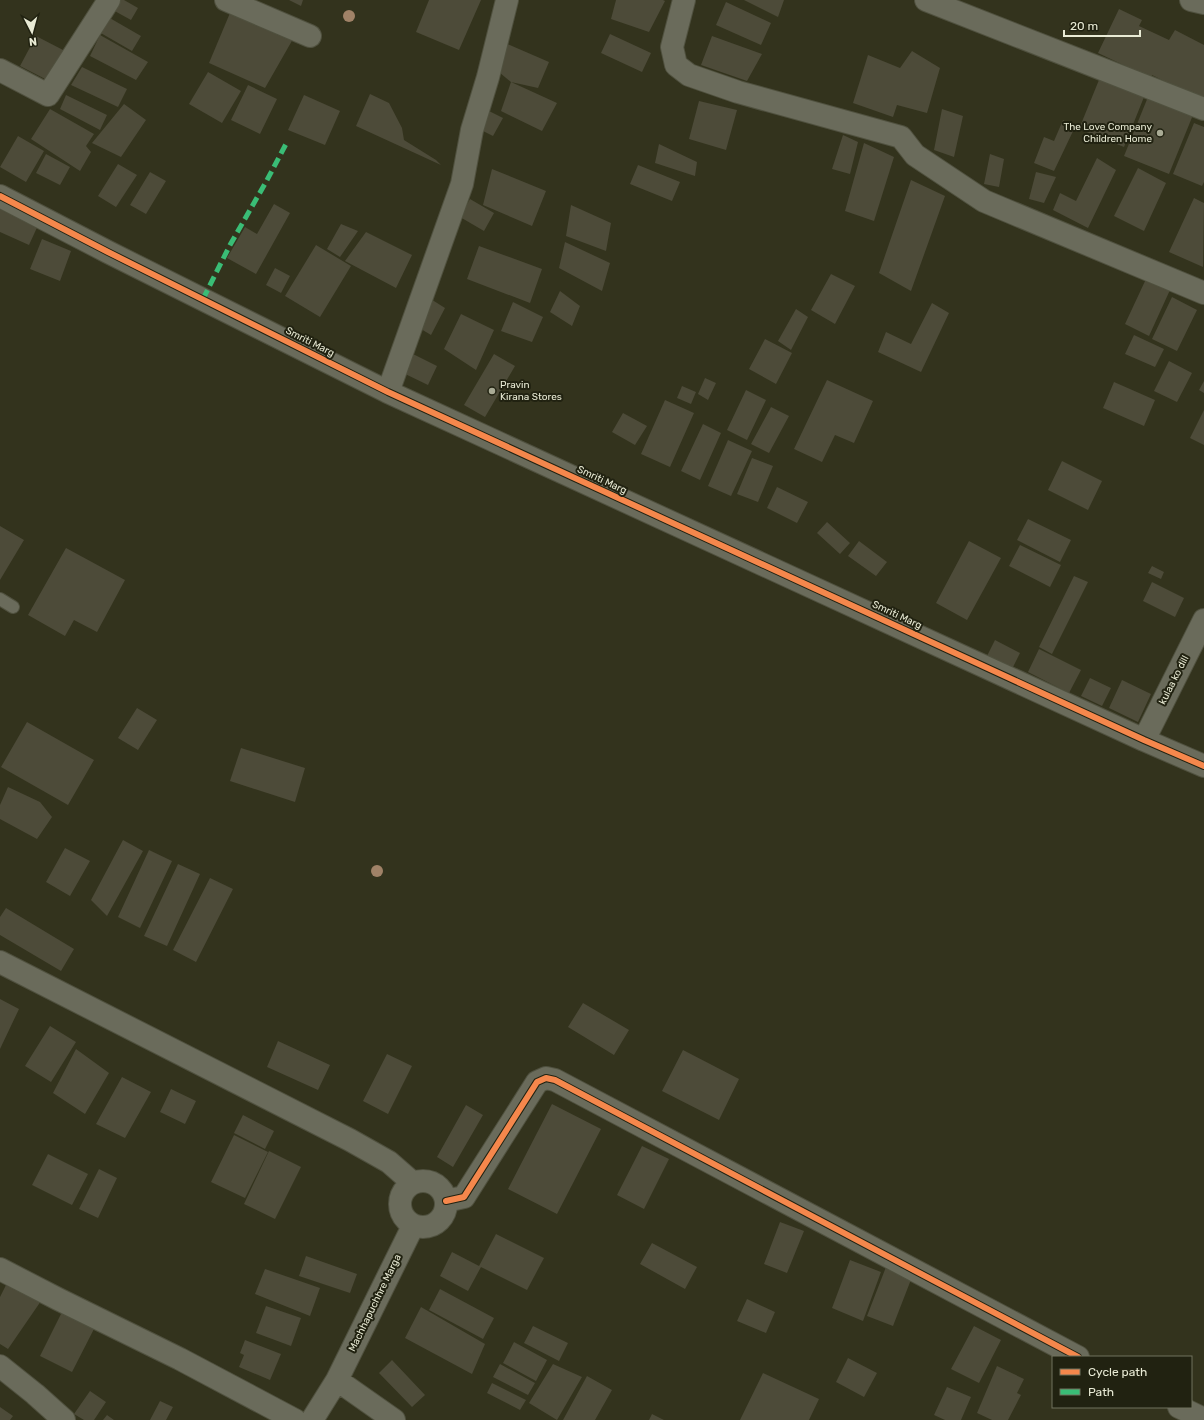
<svg xmlns="http://www.w3.org/2000/svg" width="1204" height="1420" viewBox="0 0 1204 1420" font-family="Rubik,sans-serif">
<style>
.building{fill:#4d4b39}
.lines{fill:none;stroke-linecap:round;stroke-linejoin:round}
.service-casing{stroke:#50513f;stroke-width:14}
.minor-casing{stroke:#50513f;stroke-width:24}
.service{stroke:#6a6b5b;stroke-width:12}
.minor{stroke:#6a6b5b;stroke-width:22}
.quiet{stroke:#3abd76;stroke-width:5;stroke-dasharray:10 5;stroke-linecap:butt}
.cycleway-casing{stroke:#212211;stroke-width:8}
.cycleway{stroke:#f5874c;stroke-width:6}
.tree{fill:#a08267}
.poi-dot{fill:#a9ab95;stroke:#212211;stroke-width:1.5}
.labels{text-anchor:middle;dominant-baseline:central;stroke-width:4;stroke-linejoin:round;paint-order:stroke}
.poi-label{font-size:10px;fill:#e9ebd5;stroke:#212211;text-anchor:end}
.street-label{font-size:10px;fill:#e9ebd5;stroke:#212211}
</style>
<rect width="100%" height="100%" fill="#33331d"/>
<path class="building" d="M115 0H124L138 8 131 20 111 9Z
M289 0H303L301 6Z
M429 0H481L459 50 416 32Z
M616 0H663L665 1 649 32 611 19Z
M744 0H784L778 17Z
M726 2 771 23 761 45 716 25Z
M1119 9 1142 20 1139 26 1169 40 1175 30 1204 45V101L1152 75 1151 78 1098 53Z
M230 13 293 39 265 88 209 63Z
M108 17 141 36 132 51 99 32Z
M610 34 651 53 642 72 601 53Z
M100 35 148 62 136 80 90 56Z
M36 36 65 51 49 81 20 66Z
M712 36 762 54 747 81 701 65Z
M505 43 549 62 538 88 511 82 494 68Z
M912 51 940 68 927 113 897 105 893 117 853 103 868 55 900 68Z
M82 67 127 89 118 107 71 85Z
M208 72 241 91 222 123 189 104Z
M1101 75 1146 92 1124 147 1079 129Z
M511 82 557 103 542 131 501 111Z
M248 85 277 99 260 134 231 120Z
M1150 92 1195 110 1169 174 1124 156Z
M370 94 389 103 402 128 404 140 436 160 441 165 356 126Z
M66 95 107 115 100 130 60 109Z
M304 95 340 111 325 145 288 130Z
M699 101 737 110 726 150 689 139Z
M124 104 146 120 121 157 92 143Z
M50 109 94 134 86 146 91 152 80 171 31 139Z
M942 109 963 116 954 157 934 150Z
M487 110 503 118 493 136 477 128Z
M1063 120 1075 127 1054 171 1034 163 1044 137 1054 141Z
M1194 123 1204 127V182L1202 186 1173 174Z
M843 135 858 142 850 174 832 169Z
M18 136 44 151 26 182 0 167Z
M864 143 894 157 874 221 845 211Z
M659 144 697 162 695 176 655 163Z
M46 154 70 167 60 185 36 173Z
M990 154 1004 159 999 187 984 184Z
M1097 158 1116 170 1088 228 1053 210 1060 193 1076 201Z
M118 164 137 175 116 207 98 196Z
M638 165 680 182 672 201 630 184Z
M1138 168 1166 183 1144 231 1114 216Z
M492 169 546 191 532 226 483 205Z
M150 172 166 181 146 214 130 205Z
M1036 172 1056 177 1044 203 1029 199Z
M911 180 945 196 911 291 879 273Z
M1194 198 1204 203 1203 267 1169 252Z
M470 199 494 213 484 231 460 217Z
M0 203 40 221 29 245 0 232Z
M274 204 290 213 256 274 227 258 245 227 257 234Z
M571 205 611 223 606 251 566 236Z
M341 224 358 231 340 257 327 249Z
M366 232 412 255 396 288 345 261Z
M42 239 71 251 60 281 30 269Z
M565 242 610 263 602 291 559 268Z
M316 245 351 266 320 317 285 296Z
M479 246 542 269 530 303 467 279Z
M275 268 290 276 281 293 266 285Z
M831 274 855 286 835 324 811 310Z
M1146 279 1170 290 1149 336 1125 324Z
M560 291 580 306 572 326 550 312Z
M426 296 445 308 431 335 416 326Z
M1172 297 1197 310 1177 351 1152 339Z
M513 302 543 317 532 342 501 331Z
M932 303 949 313 921 372 878 352 886 332 911 344Z
M796 309 808 317 791 350 778 341Z
M461 314 494 330 476 370 444 349Z
M1134 335 1164 349 1155 367 1125 354Z
M765 339 792 353 776 384 749 369Z
M409 352 437 366 428 385 399 371Z
M494 354 515 366 485 417 464 405Z
M1169 361 1192 373 1177 402 1154 391Z
M705 378 716 383 708 400 698 394Z
M827 380 873 401 854 443 835 435 822 462 794 449Z
M1204 381V393L1199 390Z
M1114 382 1155 400 1144 426 1103 408Z
M682 386 696 392 691 404 677 398Z
M746 390 766 400 747 440 727 430Z
M665 400 694 413 670 467 641 454Z
M771 407 789 416 769 453 751 444Z
M1204 410V445L1190 438Z
M623 413 647 426 635 445 612 432Z
M703 424 721 433 700 480 681 471Z
M728 440 752 451 731 496 708 486Z
M752 458 773 466 758 502 737 494Z
M1062 461 1102 481 1088 510 1048 490Z
M777 487 808 502 797 523 767 508Z
M1028 519 1071 540 1060 562 1017 540Z
M827 522 850 543 840 554 817 533Z
M0 526 24 540 0 580Z
M859 541 887 562 876 576 848 556Z
M969 541 1001 558 967 620 936 603Z
M1020 545 1061 565 1050 587 1009 566Z
M66 548 125 580 97 632 74 620 65 636 28 615Z
M1152 566 1164 572 1161 579 1148 573Z
M1074 576 1088 582 1052 654 1039 647Z
M1152 582 1184 598 1175 617 1143 601Z
M995 640 1020 653 1012 669 987 656Z
M1039 649 1081 670 1069 693 1028 672Z
M1090 678 1111 688 1102 706 1081 696Z
M1122 680 1151 694 1138 722 1109 708Z
M137 708 157 720 138 750 118 738Z
M27 722 94 760 68 805 1 767Z
M241 748 305 768 295 802 230 781Z
M8 787 40 802 52 817 37 839 0 819V805Z
M123 840 143 851 107 916 91 900Z
M65 848 90 861 70 896 46 882Z
M149 850 172 861 140 928 118 917Z
M178 864 200 874 167 946 144 936Z
M210 878 233 889 196 962 173 950Z
M6 908 74 949 61 971 0 935V917Z
M0 999 19 1009 0 1049Z
M583 1003 629 1030 614 1055 568 1027Z
M50 1026 76 1042 51 1082 25 1066Z
M278 1041 330 1065 318 1090 267 1067Z
M76 1049 109 1073 85 1114 53 1093Z
M683 1050 739 1079 719 1120 662 1091Z
M387 1054 412 1066 388 1114 363 1101Z
M122 1077 151 1092 125 1138 96 1124Z
M171 1089 196 1101 185 1124 160 1112Z
M552 1104 601 1129 557 1214 508 1189Z
M466 1105 483 1115 453 1167 437 1157Z
M243 1115 274 1131 265 1149 234 1133Z
M234 1135 268 1152 245 1198 211 1182Z
M642 1146 669 1159 644 1209 617 1195Z
M269 1151 301 1167 275 1219 244 1204Z
M48 1154 88 1174 72 1205 32 1185Z
M99 1169 117 1178 98 1218 79 1209Z
M780 1222 804 1231 787 1273 764 1264Z
M496 1234 544 1258 527 1290 479 1266Z
M652 1243 697 1267 685 1289 640 1264Z
M452 1252 481 1267 468 1291 440 1276Z
M306 1256 357 1274 350 1293 299 1276Z
M850 1260 881 1272 863 1321 832 1308Z
M886 1267 912 1277 893 1326 867 1316Z
M265 1269 320 1288 310 1316 255 1294Z
M6 1285 41 1301 8 1349 0 1344V1297Z
M440 1289 494 1318 483 1339 429 1310Z
M747 1299 775 1312 766 1333 737 1321Z
M266 1306 301 1318 291 1346 256 1333Z
M421 1307 485 1344 472 1374 405 1338Z
M63 1310 95 1327 72 1372 40 1356Z
M533 1326 568 1343 559 1361 524 1343Z
M974 1326 1001 1340 979 1383 951 1369Z
M245 1340 281 1354 270 1380 239 1367 244 1355 240 1353Z
M514 1342 547 1360 536 1381 503 1363Z
M848 1358 877 1373 864 1397 836 1382Z
M392 1360 425 1395 412 1407 379 1373Z
M500 1364 535 1383 528 1395 493 1377Z
M553 1364 582 1377 557 1420 529 1403Z
M997 1366 1024 1379 1017 1393 1021 1395 1008 1420H992L977 1413Z
M763 1373 819 1399 809 1420H740Z
M587 1376 612 1390 595 1420H563Z
M492 1383 526 1400 520 1410 487 1393Z
M947 1387 971 1397 961 1420H945L934 1415Z
M90 1391 106 1402 94 1420H84L74 1414Z
M160 1401 173 1407 166 1420H150Z
M0 1407 13 1416 10 1420H0Z
M652 1414 664 1420H649Z
M107 1415 114 1420H103Z"/>
<g class="lines">
<defs>
<path id="service" d="M0 599 13 607"/>
<path id="minor" d="M226 0 310 36
M684 0 672 47 676 65 689 75 738 92 901 137 915 155 984 201 1204 293
M926 0 1204 109
M1191 0 1204 3
M0 70 48 95 109 0
M0 196 108 252 388 392 1144 740 1204 766
M388 392 462 184 472 130 488 77 507 0
M1144 740 1204 620
M0 962 350 1140 389 1162 413 1183
M400 1204a23 23 0 1 1 46 0a23 23 0 1 1-46 0Z
M446 1201 464 1197 537 1082 546 1078 555 1080 1078 1357
M0 1269 58 1299 180 1359 295 1420
M0 1366 35 1394 64 1420
M337 1380 394 1420
M1179 1407 1204 1419
M312 1420 337 1380 413 1226"/>
</defs>
<use href="#service" class="service-casing"/>
<use href="#minor" class="minor-casing"/>
<use href="#service" class="service"/>
<use href="#minor" class="minor"/>
<path class="quiet" d="M203 299 230 245 266 182 286 144"/>
<defs>
<path id="cycleway" d="M0 196 108 252 388 392 1144 740 1204 766
M446 1201 464 1197 537 1082 546 1078 555 1080 1078 1357"/>
</defs>
<use href="#cycleway" class="cycleway-casing"/>
<use href="#cycleway" class="cycleway"/>
</g>
<g class="tree">
<circle cx="349" cy="16" r="6"/>
<circle cx="377" cy="871" r="6"/>
</g>
<g class="poi-dot">
<circle cx="1160" cy="133" r="4"/>
<circle cx="492" cy="391" r="4"/>
</g>
<g class="labels">
<g class="poi-label">
<text x="1152" y="127">The Love Company<tspan x="1152" dy="12">Children Home</tspan></text>
<text x="500" y="385" text-anchor="start">Pravin<tspan x="500" dy="12">Kirana Stores</tspan></text>
</g>
<g class="street-label">
<text transform="translate(310 342) rotate(27)">Smriti Marg</text>
<text transform="translate(602 480) rotate(25)">Smriti Marg</text>
<text transform="translate(897 615) rotate(25)">Smriti Marg</text>
<text transform="translate(1174 680) rotate(-63)">kulaa ko dill</text>
<text transform="translate(375 1303) rotate(-64)">Machhapuchhre Marga</text>
</g>
</g>
<rect x="1052" y="1356" width="140" height="52" fill="#212211" stroke="#71725f"/>
<rect x="1060" y="1369" width="20" height="6" fill="#f5874c" stroke="#71725f"/>
<text x="1088" y="1376" font-size="12" fill="#e9ebd5">Cycle path</text>
<rect x="1060" y="1389" width="20" height="6" fill="#3abd76" stroke="#71725f"/>
<text x="1088" y="1396" font-size="12" fill="#e9ebd5">Path</text>
<g transform="translate(32 32) rotate(174)" stroke="#212211" stroke-width="3" paint-order="stroke">
<path d="M0-3L7 15L0 10L-7 15Z" fill="#e9ebd5"/>
<text y="-6" font-size="11" font-weight="bold" text-anchor="middle" fill="#e9ebd5">N</text>
</g>
<path d="M1064 30v6h76v-6" fill="none" stroke="#e9ebd5" stroke-width="2"/>
<text x="1070" y="30" font-size="12" fill="#e9ebd5" stroke="#212211" stroke-width="3" paint-order="stroke">20 m</text>
</svg>
